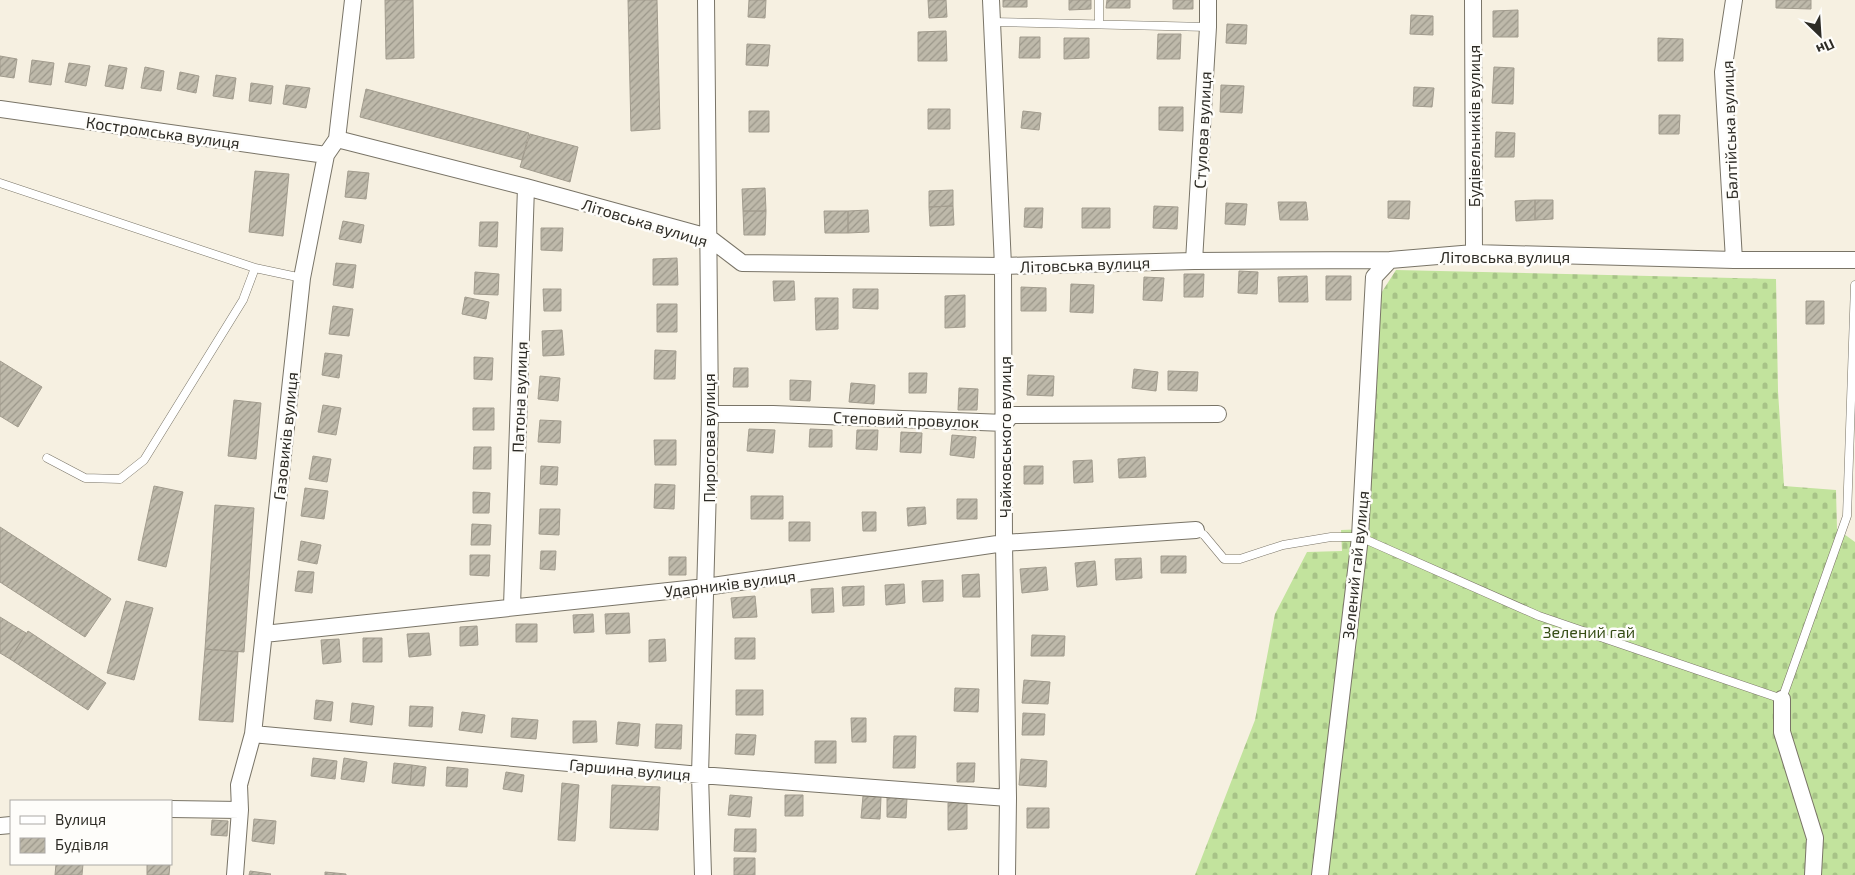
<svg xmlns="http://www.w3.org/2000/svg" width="1855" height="875" viewBox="0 0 1855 875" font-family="'Exo 2',sans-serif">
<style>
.cemetery{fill:url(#cemetery-stones)}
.building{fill:url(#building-hatch);stroke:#a29c8e}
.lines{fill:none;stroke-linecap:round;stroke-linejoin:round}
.lane-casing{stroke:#797467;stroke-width:9}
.street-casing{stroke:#797467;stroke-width:18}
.lane{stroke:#fff;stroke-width:8}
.street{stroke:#fff;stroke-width:16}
.labels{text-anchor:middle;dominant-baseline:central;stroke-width:5;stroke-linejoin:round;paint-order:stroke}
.street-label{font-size:16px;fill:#2e2c26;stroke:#fefdfa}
.park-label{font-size:16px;fill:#364d15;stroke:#fefdfa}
</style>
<defs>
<pattern id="cemetery-stones" width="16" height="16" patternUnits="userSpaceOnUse" patternTransform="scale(1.25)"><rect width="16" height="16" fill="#c2e39d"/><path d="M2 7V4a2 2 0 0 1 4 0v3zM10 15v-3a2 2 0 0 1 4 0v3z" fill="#a7c387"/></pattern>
<pattern id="building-hatch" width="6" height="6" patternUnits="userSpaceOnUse" patternTransform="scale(1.25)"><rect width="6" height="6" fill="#beb9aa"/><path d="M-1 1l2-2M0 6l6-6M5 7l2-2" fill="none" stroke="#9b978a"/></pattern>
</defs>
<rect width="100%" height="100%" fill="#f6f0e1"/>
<path class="cemetery" d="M1396 270 1776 279 1778 391 1784 486 1836 490 1837 529 1855 542V875H1195L1255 720 1275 614 1307 552 1342 551 1341 530 1368 529 1378 298Z"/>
<path class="building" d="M385 0H413L414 58 386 59Z
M628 0H657L660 129 631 131Z
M749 0H766L765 18 748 17Z
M928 0H946L947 17 929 18Z
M1003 0H1027V7H1003Z
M1069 0H1091V9L1069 10Z
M1107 0H1130V8H1106Z
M1173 0H1193V9H1173Z
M1776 0H1811V9L1776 8Z
M1518 10V37H1493V11Z
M1411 15 1433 16V35L1410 34Z
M1227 24 1247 25 1246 44 1226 43Z
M946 31 947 61H918V32Z
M1158 34H1181L1180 59H1157Z
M1020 37H1040V58H1019Z
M1064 38H1089V58L1064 59Z
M1658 38 1683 39V61H1658Z
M747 44 770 45 768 66 746 65Z
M0 56 17 59 14 78 0 76Z
M32 60 54 63 51 85 29 82Z
M69 63 90 66 86 86 65 82Z
M109 65 127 68 123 89 105 86Z
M145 67 164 71 161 91 141 88Z
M1494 67 1514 68 1513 104 1492 103Z
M180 72 199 76 196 93 177 89Z
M216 75 236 78 233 99 213 96Z
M251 83 273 86 271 104 249 101Z
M286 85 310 88 306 108 283 104Z
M1221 85 1244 86 1242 113 1220 112Z
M1414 87 1434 88 1432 107 1413 106Z
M366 89 529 133 522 160 360 117Z
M1159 107H1183V131L1159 130Z
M928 109H950V129H928Z
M749 111H769V132H749Z
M1023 111 1041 113 1039 130 1021 128Z
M1659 115H1680L1679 134H1659Z
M1496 132 1515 133 1514 157H1495Z
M530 134 578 147 570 182 520 167Z
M255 171 289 174 283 236 249 232Z
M348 171 369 173 366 199 345 197Z
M765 188 766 211H743L742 189Z
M953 190V206L929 207V191Z
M1535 200V220L1516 221 1515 201Z
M1535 200H1553V219L1535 220Z
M1388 201H1410L1409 219 1388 218Z
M1278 202H1306L1308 220H1280Z
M1226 203 1247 204 1245 225 1225 224Z
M953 206 954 225 930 226 929 207Z
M1154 206 1178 207 1177 229 1153 228Z
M1025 208H1043L1042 228 1024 227Z
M1082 208H1110V228H1082Z
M868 210 869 232 848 233V211Z
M743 211H766L765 235H744Z
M824 211H848V233H825Z
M343 221 364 225 361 243 339 239Z
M480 222H498L497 247 479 246Z
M541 228H563L562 251 541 250Z
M677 258 678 285H653V259Z
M336 263 356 265 353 288 333 285Z
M1239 271 1258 272 1257 294 1238 293Z
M475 272 499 274 498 295 474 294Z
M1184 274H1204L1203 297H1184Z
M1307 276 1308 302H1279L1278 277Z
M1326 276H1351V300H1326Z
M1144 277 1164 278 1162 301 1143 300Z
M773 281H794L795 300 774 301Z
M1071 284 1094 285 1093 313 1070 312Z
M1021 287 1046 288V311H1021Z
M543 289H561V311H544Z
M853 289H878V309L853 308Z
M965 295V327L945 328V296Z
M465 297 489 302 486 319 462 314Z
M815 298H838V329L816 330Z
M1806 301H1824V324H1806Z
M657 304H677V332H657Z
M333 306 353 309 349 336 329 334Z
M562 330 564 355 543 356 542 331Z
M655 350 676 351 675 379H654Z
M325 353 342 355 339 378 322 375Z
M474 357 493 358 492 380 474 379Z
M0 361 42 387 18 427 0 416Z
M734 368H748V387H733Z
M1134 369 1158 372 1156 391 1132 388Z
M1168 371 1198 372 1197 391 1168 390Z
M909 373H927L926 393H909Z
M1028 375 1054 376 1053 396 1027 395Z
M540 376 560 378 558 401 538 399Z
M790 380 811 381 810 401 790 400Z
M851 383 875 385 874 404 849 402Z
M959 388 978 389 977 410H958Z
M234 400 261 403 256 459 228 456Z
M323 405 341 408 336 435 318 432Z
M473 408H494V430H473Z
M540 420 561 421 560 443 538 442Z
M749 429 775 430 773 453 747 451Z
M810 429 832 430V447H809Z
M857 430H878L877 450 856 449Z
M901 432 922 433 921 453 900 452Z
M952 435 976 437 974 458 950 455Z
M654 440H676V465H655Z
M474 447H491V469H473Z
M313 456 331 459 327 482 309 479Z
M1145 457 1146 477 1119 478 1118 459Z
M1092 460 1093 482 1074 483 1073 461Z
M541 466 558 467 557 485 540 484Z
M1024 466H1043V484H1024Z
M655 484 675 485 674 509 654 508Z
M154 486 183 492 166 567 138 560Z
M305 488 328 491 324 519 301 516Z
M473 492 490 493 489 513H473Z
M751 496H783V519H751Z
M957 499H977V519H957Z
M215 505 254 508 244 652 205 649Z
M925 507 926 524 908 526 907 508Z
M540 509H560L559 535 539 534Z
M862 512H876V531H863Z
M789 522H810V541H789Z
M472 524 491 525 490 545H471Z
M0 527 111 599 85 637 0 582Z
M301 541 321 545 317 564 298 560Z
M541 551H556L555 570 540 569Z
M470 555H490L489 576 470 575Z
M1161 556H1186V573H1161Z
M669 557H686V575H669Z
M1141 558 1142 578 1116 580 1115 559Z
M1095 561 1097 585 1077 587 1075 563Z
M1046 567 1048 590 1022 593 1020 569Z
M298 571 314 572 312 593 295 591Z
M979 574 980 597H963L962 575Z
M943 580V601L923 602 922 581Z
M904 584 905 603 886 605 885 585Z
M864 586V605L843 606 842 587Z
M833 588 834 612 812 613 811 589Z
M755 596 757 617 733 618 731 598Z
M126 601 153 608 134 680 107 673Z
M629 613 630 633 606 634 605 614Z
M593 614 594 632 574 633 573 615Z
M0 617 26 633 10 659 0 653Z
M516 624H537V642H516Z
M477 626 478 645 460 646V627Z
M28 631 106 683 88 710 10 659Z
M429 633 431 655 409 657 407 634Z
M1032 635 1065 636 1064 656H1031Z
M363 638H382V662H363Z
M735 638H755V659H735Z
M339 639 341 662 323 664 321 640Z
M665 639 666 661 649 662V640Z
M205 649 238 652 233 722 199 720Z
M1024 680 1050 682 1048 704 1022 703Z
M955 688 979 689 978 712 954 711Z
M736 690H763V715H736Z
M316 700 333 702 331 721 314 719Z
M352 703 374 706 372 725 350 722Z
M410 706 433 707 432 727 409 726Z
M462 712 485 715 482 733 459 730Z
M1023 713 1045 714 1044 735H1022Z
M512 718 538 720 536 739 511 737Z
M851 718H866V742H852Z
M573 721H596L597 742 573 743Z
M618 722 640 724 638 746 616 744Z
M656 724 682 725 681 749 655 748Z
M736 734 756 735 754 755 735 754Z
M894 736H916L915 768H893Z
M815 741H836V763H815Z
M313 758 337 761 335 779 311 776Z
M344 758 367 762 364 782 341 779Z
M1021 759 1047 761 1046 787 1019 785Z
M394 763 412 765 410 785 392 783Z
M957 763H975L974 782H957Z
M412 765 426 767 424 786 410 785Z
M447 767 468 769 467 787 446 786Z
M506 772 524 775 522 792 503 789Z
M562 783 579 785 575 841 558 840Z
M612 785 660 787 658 830 610 828Z
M730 795 752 797 750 817 728 815Z
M785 795H803V816H785Z
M863 796 881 797 880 819 861 818Z
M887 797 907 798 906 818 887 817Z
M967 802V829L948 830V803Z
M1027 808H1049V828H1027Z
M254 819 276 821 274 844 252 841Z
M212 820 228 821 227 836 211 835Z
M735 829H756V852L734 851Z
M734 858H755V875H734Z
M56 864H83L82 875H55Z
M147 864H170L169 875H147Z
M250 871 271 874 270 875H249Z
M325 872 346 874V875H325Z"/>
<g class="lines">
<defs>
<path id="lane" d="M1099 0V24
M992 22 1208 27
M0 183 255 268 302 278
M47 458 85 478 120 479 144 460 243 300 255 268
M1196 530 1204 535 1224 559H1240L1283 545 1331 537H1360L1539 616 1782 699 1847 516 1855 285"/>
<path id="street" d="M991 0 1003 266 1004 543 1008 798 1007 875
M1473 0 1474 253
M1734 0 1723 72 1734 260
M0 109 326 155
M337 139 526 187 708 237 742 263 1003 266 1194 261 1390 260 1474 253 1734 260H1855
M1194 261 1208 27V0
M710 414H773L1005 423 1011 415 1218 414
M512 606 526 187
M264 634 706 587 1004 543 1196 530
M1782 699V732L1815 838 1813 875
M253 734 700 775 1008 798
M171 809 240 810
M0 826 11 825
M235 875 240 810 239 785 253 734 302 278 326 155 337 139 353 0
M703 875 700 775 710 414 706 0
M1320 875 1360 537 1374 277 1390 260"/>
</defs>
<use href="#lane" class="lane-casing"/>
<use href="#street" class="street-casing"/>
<use href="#lane" class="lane"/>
<use href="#street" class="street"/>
</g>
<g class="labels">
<g class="street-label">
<text transform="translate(1473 126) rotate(-90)">Будівельників вулиця</text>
<text transform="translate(1202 130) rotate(-87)">Стулова вулиця</text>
<text transform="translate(1729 130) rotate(-92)">Балтійська вулиця</text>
<text transform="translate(163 132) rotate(8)">Костромська вулиця</text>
<text transform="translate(645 222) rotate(17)">Літовська вулиця</text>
<text x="1505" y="256">Літовська вулиця</text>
<text transform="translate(1085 264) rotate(-2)">Літовська вулиця</text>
<text transform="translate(519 397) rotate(-88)">Патона вулиця</text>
<text transform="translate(906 419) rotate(2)">Степовий провулок</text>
<text transform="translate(285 436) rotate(-84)">Газовиків вулиця</text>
<text transform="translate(1004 437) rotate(-90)">Чайковського вулиця</text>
<text transform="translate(708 438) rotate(-90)">Пирогова вулиця</text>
<text transform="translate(1355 565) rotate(-84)">Зелений гай вулиця</text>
<text transform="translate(730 583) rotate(-7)">Ударників вулиця</text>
<text transform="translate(630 769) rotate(5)">Гаршина вулиця</text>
</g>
<g class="park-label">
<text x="1589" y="631">Зелений гай</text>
</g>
</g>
<rect x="10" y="800" width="162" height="65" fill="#fefdfa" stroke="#aba9a5"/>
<rect x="20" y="816" width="25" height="8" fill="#ffffff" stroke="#aba9a5"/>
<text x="55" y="825" font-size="15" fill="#2e2c26">Вулиця</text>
<rect x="20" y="838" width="25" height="15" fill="url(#building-hatch)" stroke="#aba9a5"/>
<text x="55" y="850" font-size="15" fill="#2e2c26">Будівля</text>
<g transform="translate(1820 35) rotate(155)" stroke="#fefdfa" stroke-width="4" paint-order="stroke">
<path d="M0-4L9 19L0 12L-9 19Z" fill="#2e2c26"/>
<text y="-8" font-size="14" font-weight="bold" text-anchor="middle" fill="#2e2c26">Пн</text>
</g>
</svg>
